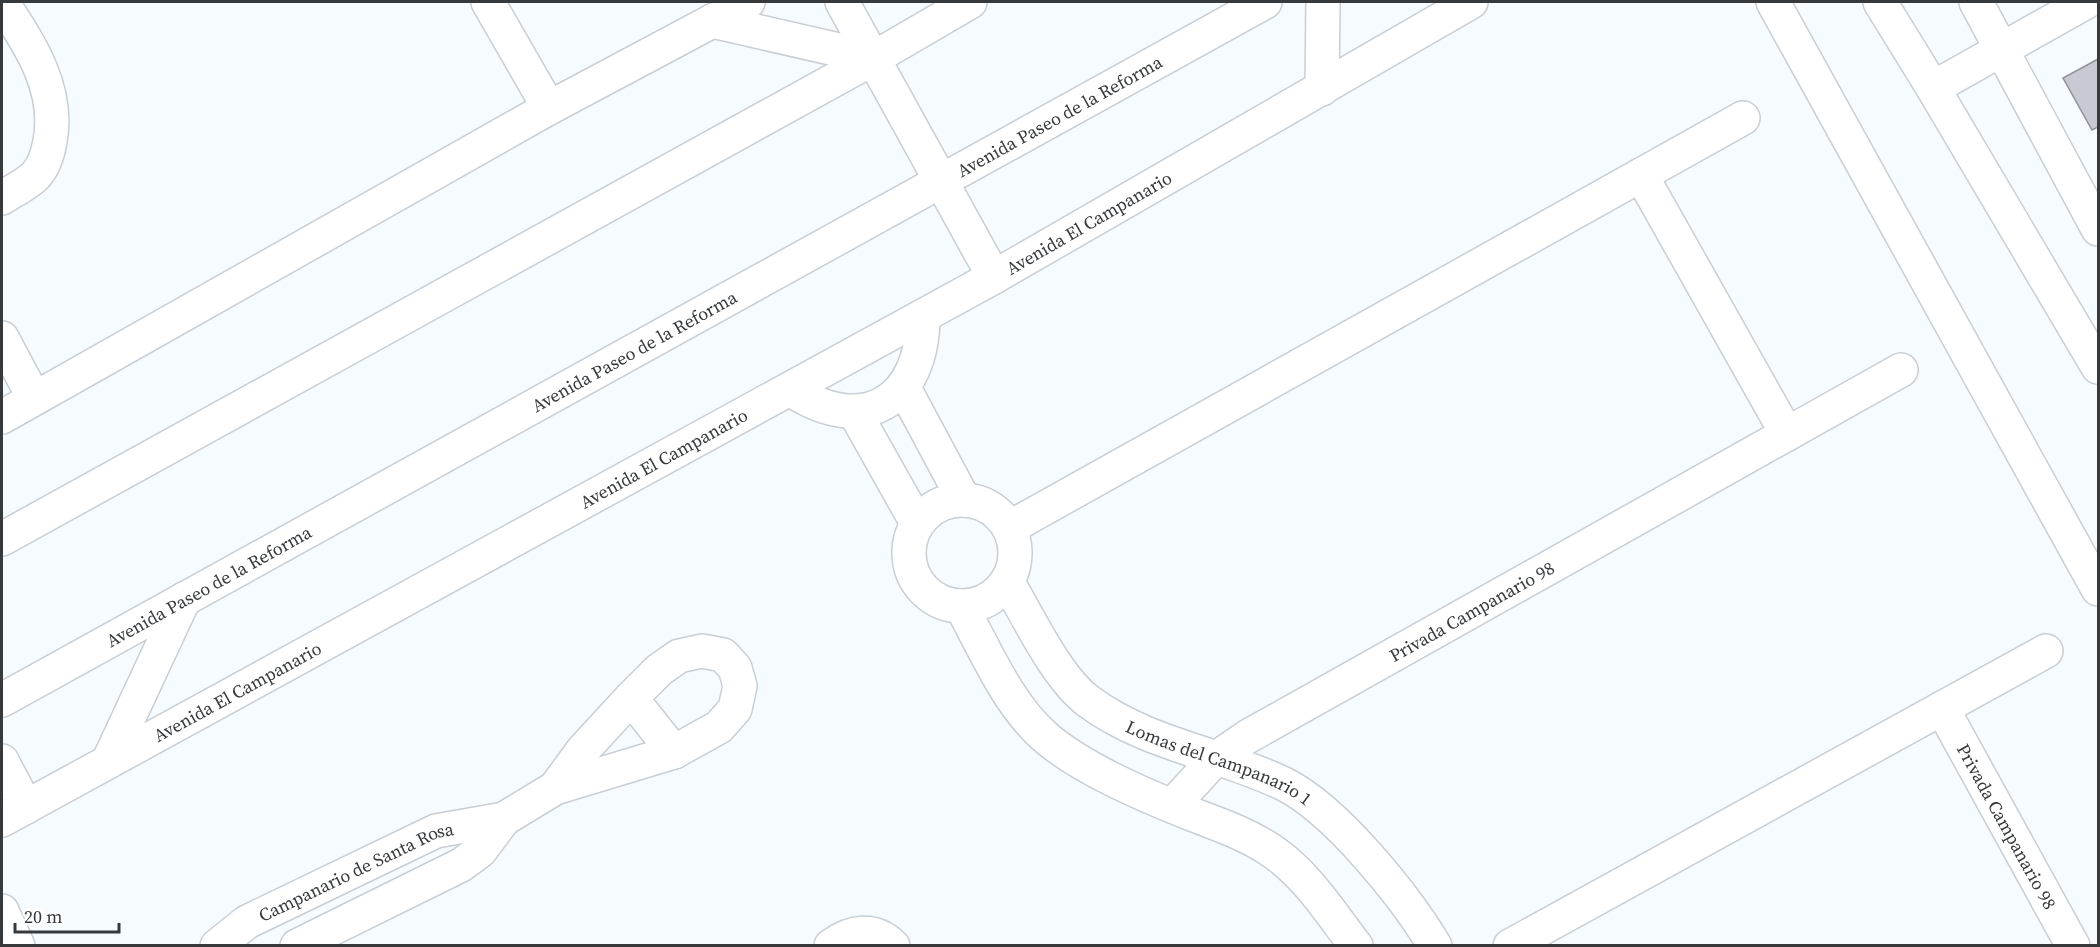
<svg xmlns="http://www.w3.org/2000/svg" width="2100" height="947" viewBox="0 0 2100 947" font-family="'Source Serif 4',serif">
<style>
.building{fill:#c7cad2;stroke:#8e9199;stroke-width:1.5}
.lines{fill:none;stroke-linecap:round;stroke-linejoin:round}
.minor-casing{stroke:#c7cfd5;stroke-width:36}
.minor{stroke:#fff;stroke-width:33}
.labels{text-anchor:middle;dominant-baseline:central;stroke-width:4.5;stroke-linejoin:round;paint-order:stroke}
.street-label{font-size:18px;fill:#373a3c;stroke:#fff}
</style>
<rect width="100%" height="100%" fill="#f6fbff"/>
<path class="building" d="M2098 59V127L2092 130 2063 78Z"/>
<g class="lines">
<defs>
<g id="minor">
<path d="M2 2C29 43 60 89 50 141 48 153 44 166 36 175 28 184 12 191 2 198"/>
<path d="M488 2 549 108"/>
<path d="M842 2 994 277"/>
<path d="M1773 2 2098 589"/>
<path d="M1880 2 1933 88 2086 2"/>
<path d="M1976 2 2098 229"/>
<path d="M712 21 874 58"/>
<path d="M1933 88 2098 367"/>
<path d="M1322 89 1323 2"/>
<path d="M1641 175 1787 434"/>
<path d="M2 338 34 398"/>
<path d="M904 388 964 500"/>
<path d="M790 389C863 438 923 402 923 316"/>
<path d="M855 413 917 523"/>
<path d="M2 417 549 108 748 2"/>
<circle cx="962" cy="553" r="53"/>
<path d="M1009 528 1743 118"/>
<path d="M2 539 874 58 970 2"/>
<path id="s1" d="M1007 581C1028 616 1056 677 1088 701 1147 745 1220 753 1284 784 1336 810 1405 896 1435 946"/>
<path d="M961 606C985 649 1007 703 1044 736 1080 768 1144 795 1189 813 1217 824 1247 834 1272 851 1307 875 1330 912 1356 946"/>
<path d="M631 698 674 752"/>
<path id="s2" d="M2 700 1265 2"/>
<path id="s3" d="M1942 708 2073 946"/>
<path d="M2 761 26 807"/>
<path d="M108 762 184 599"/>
<path id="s4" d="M1172 806 1215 759 1247 737 1901 370"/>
<path id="s5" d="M2 820 994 277 1471 2"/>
<path d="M2 911 18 946"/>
<path id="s6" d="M217 946 247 922 436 831 504 819"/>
<path d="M297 946 461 865 480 851 504 819 555 788 674 752 719 727 735 709 740 686 735 668 723 655 702 651 679 656 659 670 631 698 583 750 555 788"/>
<path d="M831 946C851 931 874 927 893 946"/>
<path d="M1510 946 2046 651"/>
</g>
</defs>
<use href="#minor" class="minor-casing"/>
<use href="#minor" class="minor"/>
</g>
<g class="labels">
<g class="street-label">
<text stroke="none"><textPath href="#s2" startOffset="1208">Avenida Paseo de la Reforma</textPath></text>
<text stroke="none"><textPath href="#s5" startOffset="1240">Avenida El Campanario</textPath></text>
<text stroke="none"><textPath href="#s2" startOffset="722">Avenida Paseo de la Reforma</textPath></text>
<text stroke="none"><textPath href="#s5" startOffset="754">Avenida El Campanario</textPath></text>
<text stroke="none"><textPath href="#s2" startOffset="236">Avenida Paseo de la Reforma</textPath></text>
<text stroke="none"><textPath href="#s4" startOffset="360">Privada Campanario 98</textPath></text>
<text stroke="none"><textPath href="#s5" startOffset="268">Avenida El Campanario</textPath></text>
<text stroke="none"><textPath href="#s1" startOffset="291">Lomas del Campanario 1</textPath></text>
<text stroke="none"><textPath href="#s3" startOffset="135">Privada Campanario 98</textPath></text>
<text stroke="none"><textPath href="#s6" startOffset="159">Campanario de Santa Rosa</textPath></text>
</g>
</g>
<rect width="2100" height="947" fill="none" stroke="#373a3c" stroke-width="6"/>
<path d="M15 923v9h104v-9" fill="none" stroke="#373a3c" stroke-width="3"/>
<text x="24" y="923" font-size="18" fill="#373a3c" stroke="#ffffff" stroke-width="4.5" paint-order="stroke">20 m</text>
</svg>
